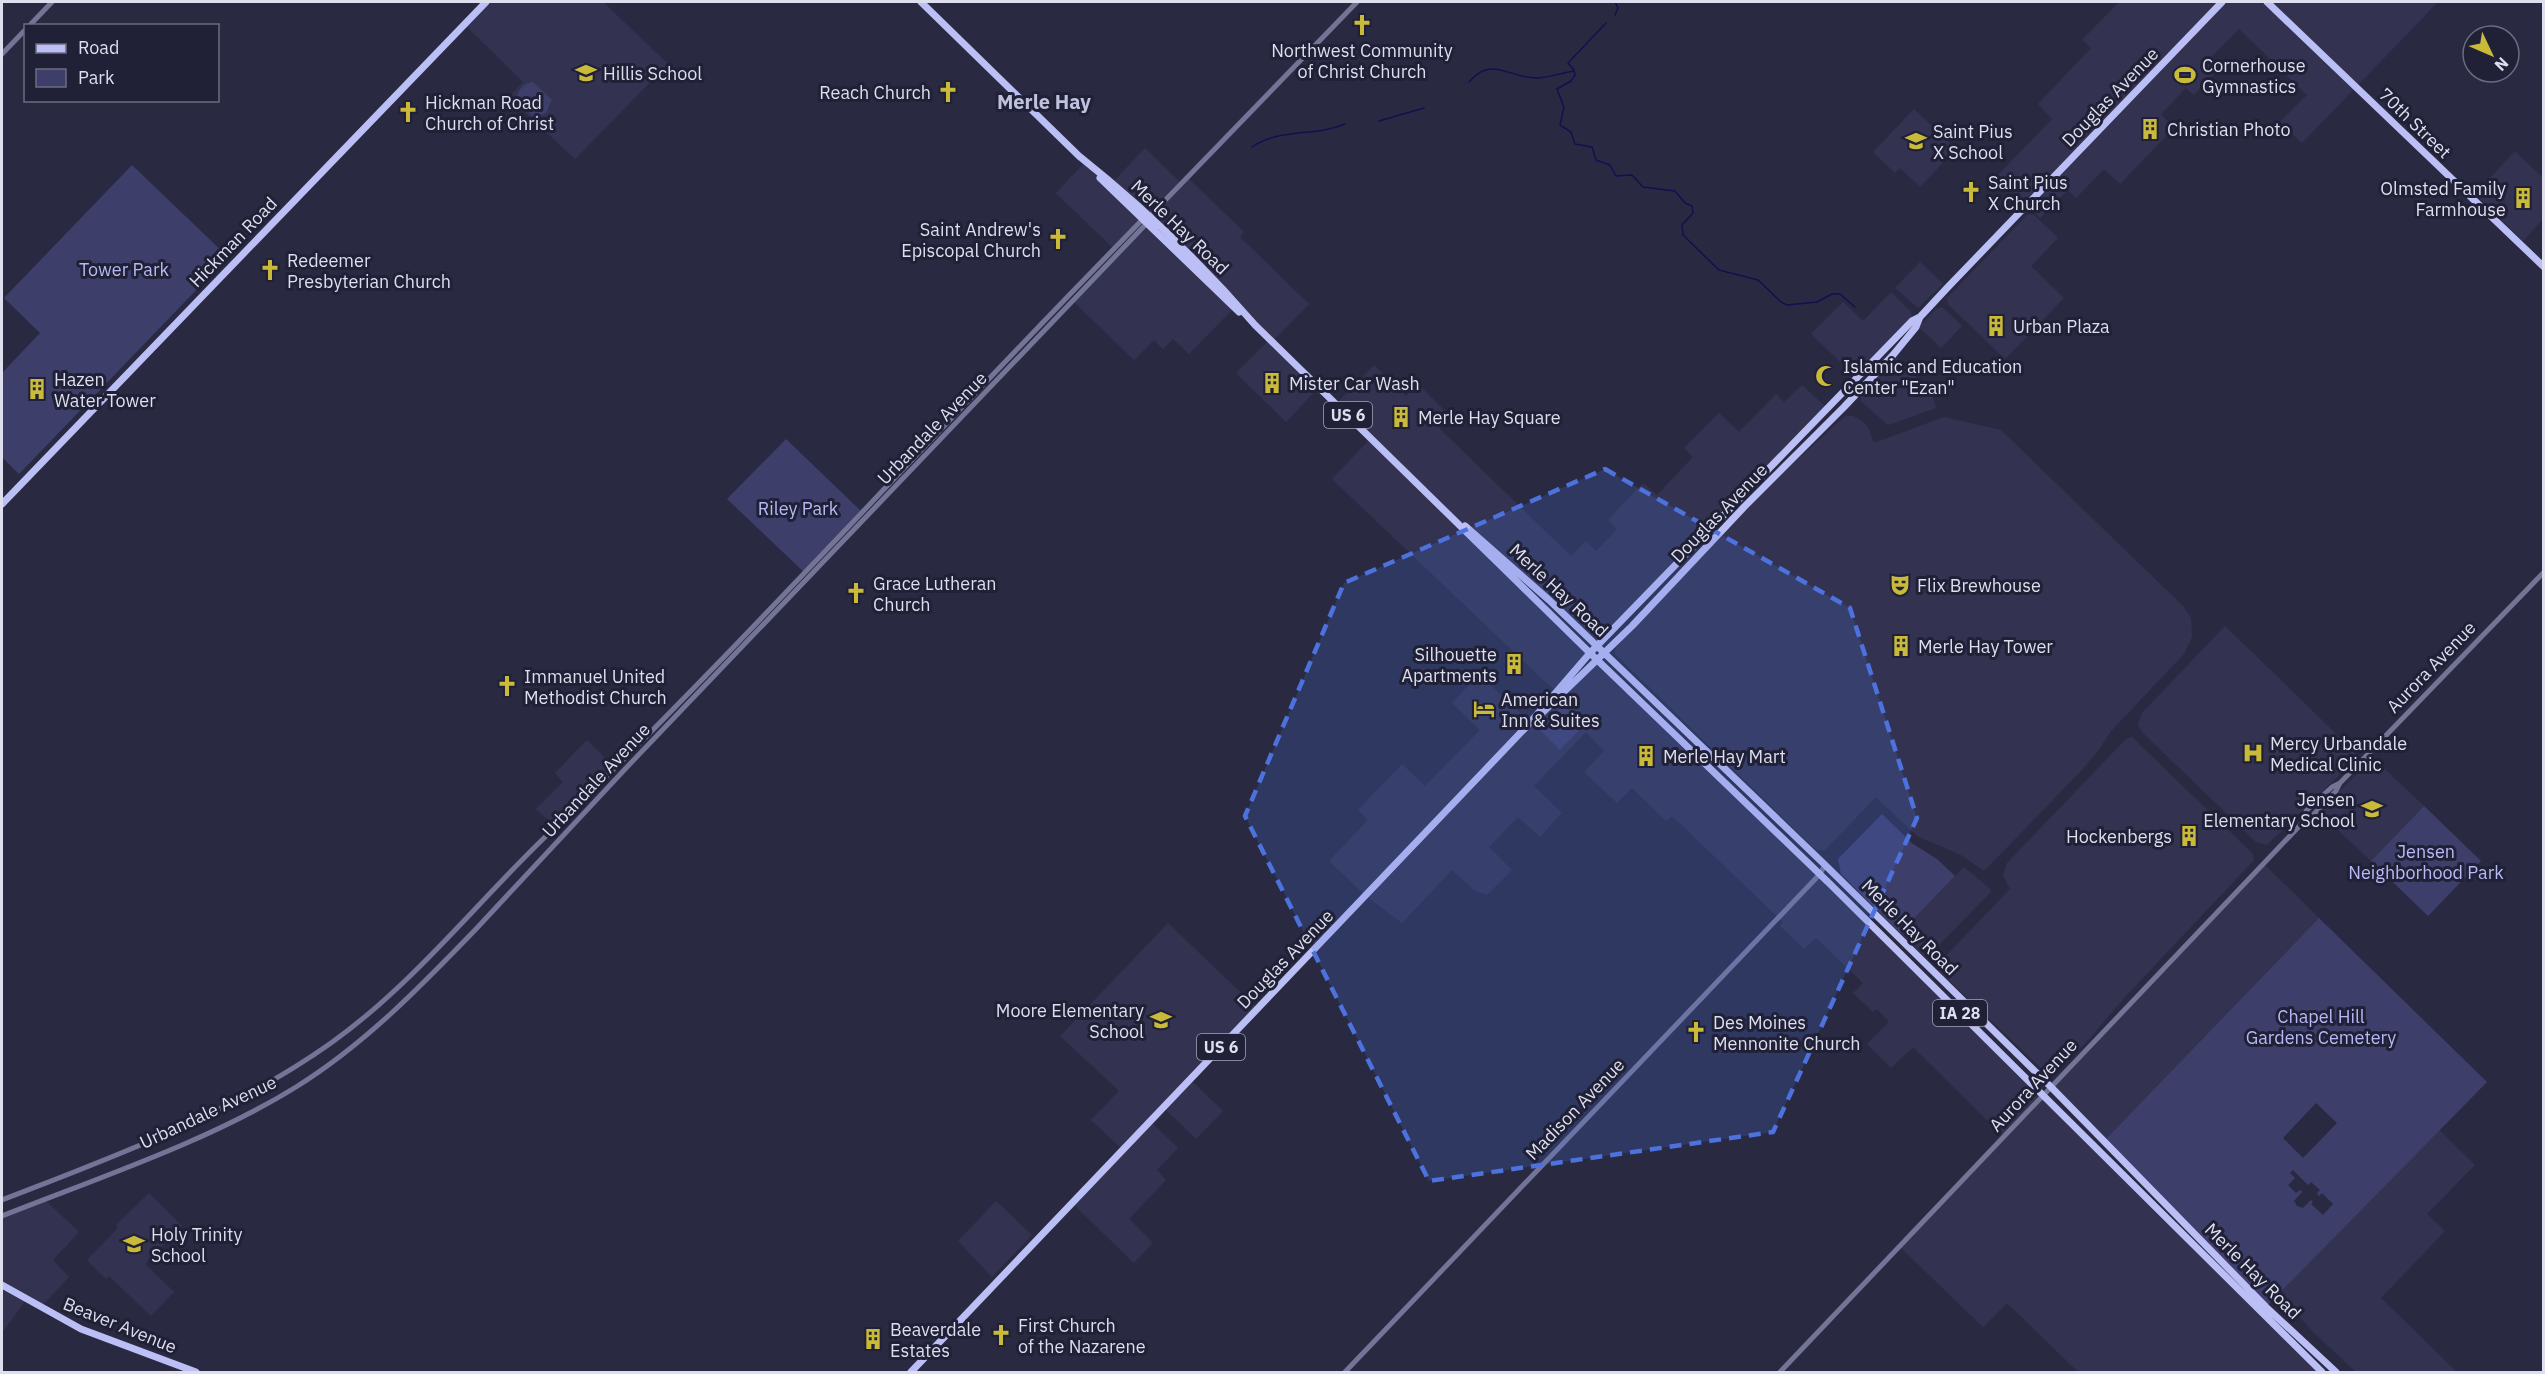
<svg xmlns="http://www.w3.org/2000/svg" width="2545" height="1374" viewBox="0 0 2545 1374" font-family="'IBM Plex Sans',sans-serif">
<style>
.built{fill:#333351}
.green{fill:#3e3e6b;fill-rule:evenodd}
.lines{fill:none;stroke-linecap:round;stroke-linejoin:round}
.stream{stroke:#1a0c4f;stroke-width:1.5}
.minor{stroke:#747596;stroke-width:5}
.major{stroke:#bcbff5;stroke-width:7}
.marked{fill:#4d72de;fill-opacity:0.2;stroke:#4d72de;stroke-width:4.5;stroke-dasharray:12 8;stroke-linejoin:round}
.labels{text-anchor:middle;dominant-baseline:central;stroke-width:6;stroke-linejoin:round;paint-order:stroke}
.shield{fill:#202037;stroke:#a4a5b7;stroke-width:1.5}
.shield-label{font-size:16px;font-weight:bold;fill:#dddeee}
.poi-label{font-size:18px;fill:#dddeee;stroke:#202037;text-anchor:start}
.street-label{font-size:18px;fill:#dddeee;stroke:#202037}
.park-label{font-size:18px;fill:#b7b9f6;stroke:#202037}
.neighbourhood-label{font-size:20px;font-weight:bold;fill:#bfc1df;stroke:#202037}
</style>
<rect width="100%" height="100%" fill="#292a42"/>
<path class="built" d="M486 2H603L668 64 575 159 509 97 523 82 464 24Z
M2119 2H2438L2302 143 2280 122 2307 95 2239 29 2212 56 2222 66 2194 95 2186 88 2161 114 2174 128 2120 184 2104 169 2076 198 2068 190 2040 218 1997 176 2052 119 2038 104 2091 48 2082 40Z
M1914 109 1956 149 1920 187 1900 168 1895 173 1873 152Z
M1145 148 1181 183 1187 177 1244 232 1240 237 1309 304 1272 342 1319 387 1286 422 1236 373 1269 340 1227 293 1112 183Z
M2515 151 2543 178V219L2523 241 2475 194Z
M1085 162 1142 220 1114 249 1056 193Z
M2028 214 2034 215 2058 238 2031 266 2064 298 2005 359 1948 304 1947 298Z
M1147 224 1234 308 1189 354 1173 339 1163 349 1154 340 1134 360 1073 301Z
M1920 262 1943 284 1918 308 1895 288Z
M1891 292 1911 312 1912 317 1855 376 1811 334 1843 302 1863 321Z
M1942 307 1962 326 1941 348 1919 327 1936 309Z
M1895 357 1931 391 1936 408 1888 425 1862 402 1860 396Z
M1374 365 1406 396 1418 384 1450 416 1439 428 1571 556 1586 541 1596 551 1614 533 1617 529 1608 520 1643 483 1657 495 1693 457 1684 448 1719 413 1739 432 1776 394 1784 402 1802 385 1826 407 1597 646 1474 533 1590 653 1555 691 1332 479 1371 438 1336 404Z
M1845 416H1853L1862 421 1868 427 1874 443 1944 417 2001 430 2183 606 2191 618 2192 637 2184 654 2112 730 2097 752 2081 771 1984 871 1961 855 1917 836 1876 797 1825 850H1816L1614 653 1617 646 1758 496Z
M2225 626 2359 756 2267 845 2256 842 2142 732 2138 725 2142 713Z
M1598 661 1647 707 2322 1372H2078L2007 1303 1983 1327 1900 1247 2004 1137 1913 1047 1891 1068 1867 1044 1889 1022 1877 1009 1873 1012 1853 993 1863 983 1816 938 1804 949 1780 926 1783 922 1672 816 1666 821 1632 788 1617 803 1584 772 1604 751 1586 732 1534 786 1562 813 1540 837 1518 817 1489 847 1512 870 1487 895 1474 890 1452 870 1402 923 1366 896 1329 861 1368 820 1358 810 1402 764 1425 786 1480 730 1452 703 1479 674 1530 722Z
M2132 737 2253 854 2254 860 2125 997 2090 1038 2055 1074 2049 1076 1939 971 1937 965 2010 889 2003 875 2007 863 2126 739Z
M587 740 615 768 556 827 536 809 563 782 555 773Z
M2373 758 2424 806 2371 861 2319 812Z
M2263 863 2319 918 2104 1141 2051 1087Z
M1964 867 1990 889 1991 892 1930 954 1924 956 1900 933Z
M1168 923 1258 1009 1191 1080 1223 1111 1196 1139 1164 1108 1151 1122 1178 1148 1157 1170 1166 1180 1129 1219 1153 1243 1134 1263 1072 1203 1123 1150 1091 1120 1119 1091 1060 1036Z
M2439 1130 2475 1165 2427 1214 2445 1231 2381 1298 2457 1372H2356L2313 1332 2279 1294Z
M149 1193 182 1226 145 1264 174 1292 151 1316 109 1276 106 1279 87 1260 118 1228 116 1225Z
M44 1199 79 1232 53 1260 69 1277 41 1307 26 1300 2 1333V1216Z
M996 1201 1032 1235 992 1277 958 1241Z"/>
<path class="green" d="M533 82 552 100 546 113 534 117 516 101C517 91 523 83 533 82Z
M132 165 228 257 19 474 2 457V373L40 333 4 298Z
M786 439 861 511 804 572 727 499Z
M1563 706 1584 725 1560 750 1540 730V727Z
M2424 806 2481 861 2428 916 2371 861Z
M1882 814 1913 844 1937 859 1955 876 1900 933 1841 874 1838 859Z
M2319 918 2487 1082 2266 1307 2104 1141ZM2316 1103 2337 1123 2303 1158 2283 1138ZM2293 1170 2308 1185 2311 1182 2320 1190 2317 1193 2319 1196 2322 1193 2333 1204 2323 1215 2311 1204 2313 1202 2311 1200 2303 1208 2297 1206 2294 1201 2302 1192 2300 1190 2296 1193 2288 1185 2295 1178 2290 1173Z"/>
<g class="lines">
<path class="stream" d="M1615 2 1618 8 1615 15
M1574 70 1575 75 1571 81 1557 89 1564 107 1560 125 1571 132 1575 144 1592 147 1596 160 1610 165 1616 176 1632 175 1643 187 1675 191 1685 203 1692 206 1693 213 1682 225 1683 235 1719 270 1758 280 1781 302 1787 305 1817 302 1832 294H1840L1855 307
M1574 70 1568 63 1606 23
M1469 82C1492 55 1508 78 1536 78 1549 78 1560 73 1574 71
M1379 121 1424 108
M1252 147C1279 128 1314 137 1345 124"/>
<path class="minor" d="M29 26 52 2
M2 54 26 29
M2307 818 2306 811 2332 787 2340 783
M2 1200C115 1156 231 1114 331 1043 411 986 473 907 543 839 726 661 899 471 1077 287L1142 220 1149 217 1357 2
M2 1216C98 1178 209 1141 296 1087 365 1044 420 987 476 929 527 875 577 821 627 767L1148 222
M1345 1372 1820 874 1825 865
M1780 1372 2307 818 2312 816 2336 791 2340 783 2544 572"/>
<path class="major" d="M921 2 1080 157
M2267 2 2544 267
M1079 156C1142 206 1202 264 1255 325L1590 653 1830 884 2322 1372
M1100 178 1239 312
M2 504 486 2
M1465 526 1549 600 1822 862 2051 1087 2266 1307 2336 1372
M1542 713 1632 626 1744 507 1844 407 1893 355 1916 327 1920 317 1947 288 2222 2
M2 1285 81 1329 196 1372
M911 1372 1527 726 1590 653 1912 321 1920 317"/>
</g>
<path class="marked" d="M1605 469 1850 608 1917 818 1773 1132 1429 1181 1245 816 1344 583Z"/>
<defs>
<symbol id="church-bare" viewBox="-9 -9 18 18"><path d="M-1.2-6h2.4v3.5h3.3v2.4h-3.3V6h-2.4V-.1h-3.3v-2.4h3.3Z" fill="#c9ba3a" stroke="#202037" stroke-width="2.5" paint-order="stroke"/></symbol>
<symbol id="school-bare" viewBox="-9 -9 18 18"><path d="M0-5L7-2L0 1L-7-2ZM-4 1L0 2.5L4 1V4Q0 6-4 4Z" fill="#c9ba3a" stroke="#202037" stroke-width="2.5" paint-order="stroke"/></symbol>
<symbol id="stadium-bare" viewBox="-9 -9 18 18"><path d="M0-5a6.5 5 0 1 0 0 10a6.5 5 0 1 0 0-10ZM-3.5-1.8h7v3.6h-7Z" fill="#c9ba3a" stroke="#202037" stroke-width="2.5" paint-order="stroke"/></symbol>
<symbol id="building-bare" viewBox="-9 -9 18 18"><path d="M-4-6H4V6H1V3H-1V6H-4ZM-2.5-4.3h1.7v1.8h-1.7ZM.8-4.3h1.7v1.8H.8ZM-2.5-1h1.7V.8h-1.7ZM.8-1h1.7V.8H.8Z" fill="#c9ba3a" stroke="#202037" stroke-width="2.5" paint-order="stroke"/></symbol>
<symbol id="mosque-bare" viewBox="-9 -9 18 18"><path d="M3.5-4.9A6 6 0 1 0 3.5 4.9A5 5 0 1 1 3.5-4.9Z" fill="#c9ba3a" stroke="#202037" stroke-width="2.5" paint-order="stroke"/></symbol>
<symbol id="theatre-bare" viewBox="-9 -9 18 18"><path d="M-5-5.5Q0-4 5-5.5V0Q5 5 0 6Q-5 5-5 0ZM-3.3-2.5H-1v1.5H-3.3ZM1-2.5H3.3v1.5H1ZM-2.8 1Q0 5.5 2.8 1Z" fill="#c9ba3a" stroke="#202037" stroke-width="2.5" paint-order="stroke"/></symbol>
<symbol id="hotel-bare" viewBox="-9 -9 18 18"><path d="M-6-4.5h1.5V1H6V5H4.5V3h-9V5H-6ZM-4 0a1.8 1.8 0 1 1 3.6 0ZM.5 0V-2.5h3Q6-2.5 6 0Z" fill="#c9ba3a" stroke="#202037" stroke-width="2.5" paint-order="stroke"/></symbol>
<symbol id="hospital-bare" viewBox="-9 -9 18 18"><path d="M-5-5h3v3.5h4V-5h3V5h-3V1.5h-4V5h-3Z" fill="#c9ba3a" stroke="#202037" stroke-width="2.5" paint-order="stroke"/></symbol>
</defs>
<g fill-rule="evenodd">
<use href="#church-bare" x="1347" y="10" width="30" height="30"/>
<use href="#school-bare" x="571" y="58" width="30" height="30"/>
<use href="#stadium-bare" x="2170" y="60" width="30" height="30"/>
<use href="#church-bare" x="933" y="77" width="30" height="30"/>
<use href="#church-bare" x="393" y="97" width="30" height="30"/>
<use href="#building-bare" x="2135" y="114" width="30" height="30"/>
<use href="#school-bare" x="1901" y="126" width="30" height="30"/>
<use href="#church-bare" x="1956" y="177" width="30" height="30"/>
<use href="#building-bare" x="2508" y="183" width="30" height="30"/>
<use href="#church-bare" x="1043" y="224" width="30" height="30"/>
<use href="#church-bare" x="255" y="255" width="30" height="30"/>
<use href="#building-bare" x="1981" y="311" width="30" height="30"/>
<use href="#mosque-bare" x="1811" y="361" width="30" height="30"/>
<use href="#building-bare" x="1257" y="368" width="30" height="30"/>
<use href="#building-bare" x="22" y="374" width="30" height="30"/>
<use href="#building-bare" x="1386" y="402" width="30" height="30"/>
<use href="#theatre-bare" x="1885" y="570" width="30" height="30"/>
<use href="#church-bare" x="841" y="578" width="30" height="30"/>
<use href="#building-bare" x="1886" y="631" width="30" height="30"/>
<use href="#building-bare" x="1499" y="649" width="30" height="30"/>
<use href="#church-bare" x="492" y="671" width="30" height="30"/>
<use href="#hotel-bare" x="1469" y="694" width="30" height="30"/>
<use href="#hospital-bare" x="2238" y="738" width="30" height="30"/>
<use href="#building-bare" x="1631" y="741" width="30" height="30"/>
<use href="#school-bare" x="2357" y="794" width="30" height="30"/>
<use href="#building-bare" x="2174" y="821" width="30" height="30"/>
<use href="#school-bare" x="1146" y="1005" width="30" height="30"/>
<use href="#church-bare" x="1681" y="1017" width="30" height="30"/>
<use href="#school-bare" x="119" y="1229" width="30" height="30"/>
<use href="#church-bare" x="986" y="1320" width="30" height="30"/>
<use href="#building-bare" x="858" y="1324" width="30" height="30"/>
</g>
<g class="labels">
<g class="shield">
<rect x="1324" y="402" width="48" height="26" rx="4.5"/>
<rect x="1933" y="1000" width="54" height="26" rx="4.5"/>
<rect x="1197" y="1034" width="48" height="26" rx="4.5"/>
</g>
<g class="shield-label">
<text x="1348" y="415">US 6</text>
<text x="1960" y="1013">IA 28</text>
<text x="1221" y="1047">US 6</text>
</g>
<g class="poi-label">
<text x="1362" y="50" text-anchor="middle">Northwest Community<tspan x="1362" dy="21">of Christ Church</tspan></text>
<text x="2202" y="65">Cornerhouse<tspan x="2202" dy="21">Gymnastics</tspan></text>
<text x="603" y="73">Hillis School</text>
<text x="931" y="92" text-anchor="end">Reach Church</text>
<text x="425" y="102">Hickman Road<tspan x="425" dy="21">Church of Christ</tspan></text>
<text x="2167" y="129">Christian Photo</text>
<text x="1933" y="131">Saint Pius<tspan x="1933" dy="21">X School</tspan></text>
<text x="1988" y="182">Saint Pius<tspan x="1988" dy="21">X Church</tspan></text>
<text x="2506" y="188" text-anchor="end">Olmsted Family<tspan x="2506" dy="21">Farmhouse</tspan></text>
<text x="1041" y="229" text-anchor="end">Saint Andrew's<tspan x="1041" dy="21">Episcopal Church</tspan></text>
<text x="287" y="260">Redeemer<tspan x="287" dy="21">Presbyterian Church</tspan></text>
<text x="2013" y="326">Urban Plaza</text>
<text x="1843" y="366">Islamic and Education<tspan x="1843" dy="21">Center "Ezan"</tspan></text>
<text x="54" y="379">Hazen<tspan x="54" dy="21">Water Tower</tspan></text>
<text x="1289" y="383">Mister Car Wash</text>
<text x="1418" y="417">Merle Hay Square</text>
<text x="873" y="583">Grace Lutheran<tspan x="873" dy="21">Church</tspan></text>
<text x="1917" y="585">Flix Brewhouse</text>
<text x="1918" y="646">Merle Hay Tower</text>
<text x="1497" y="654" text-anchor="end">Silhouette<tspan x="1497" dy="21">Apartments</tspan></text>
<text x="524" y="676">Immanuel United<tspan x="524" dy="21">Methodist Church</tspan></text>
<text x="1501" y="699">American<tspan x="1501" dy="21">Inn &amp; Suites</tspan></text>
<text x="2270" y="743">Mercy Urbandale<tspan x="2270" dy="21">Medical Clinic</tspan></text>
<text x="1663" y="756">Merle Hay Mart</text>
<text x="2355" y="799" text-anchor="end">Jensen<tspan x="2355" dy="21">Elementary School</tspan></text>
<text x="2172" y="836" text-anchor="end">Hockenbergs</text>
<text x="1144" y="1010" text-anchor="end">Moore Elementary<tspan x="1144" dy="21">School</tspan></text>
<text x="1713" y="1022">Des Moines<tspan x="1713" dy="21">Mennonite Church</tspan></text>
<text x="151" y="1234">Holy Trinity<tspan x="151" dy="21">School</tspan></text>
<text x="1018" y="1325">First Church<tspan x="1018" dy="21">of the Nazarene</tspan></text>
<text x="890" y="1329">Beaverdale<tspan x="890" dy="21">Estates</tspan></text>
</g>
<g class="street-label">
<text transform="translate(2110 97) rotate(-46)">Douglas Avenue</text>
<text transform="translate(2415 123) rotate(44)">70th Street</text>
<text transform="translate(1180 227) rotate(44)">Merle Hay Road</text>
<text transform="translate(233 242) rotate(-46)">Hickman Road</text>
<text transform="translate(932 428) rotate(-46)">Urbandale Avenue</text>
<text transform="translate(1719 513) rotate(-46)">Douglas Avenue</text>
<text transform="translate(1559 590) rotate(43)">Merle Hay Road</text>
<text transform="translate(2431 667) rotate(-46)">Aurora Avenue</text>
<text transform="translate(596 780) rotate(-47)">Urbandale Avenue</text>
<text transform="translate(1910 927) rotate(45)">Merle Hay Road</text>
<text transform="translate(1285 959) rotate(-46)">Douglas Avenue</text>
<text transform="translate(2033 1085) rotate(-47)">Aurora Avenue</text>
<text transform="translate(1575 1109) rotate(-46)">Madison Avenue</text>
<text transform="translate(208 1112) rotate(-25)">Urbandale Avenue</text>
<text transform="translate(2253 1271) rotate(45)">Merle Hay Road</text>
<text transform="translate(120 1325) rotate(22)">Beaver Avenue</text>
</g>
<g class="park-label">
<text x="124" y="269">Tower Park</text>
<text x="798" y="508">Riley Park</text>
<text x="2426" y="851">Jensen<tspan x="2426" dy="21">Neighborhood Park</tspan></text>
<text x="2321" y="1016">Chapel Hill<tspan x="2321" dy="21">Gardens Cemetery</tspan></text>
</g>
<g class="neighbourhood-label">
<text x="1044" y="101">Merle Hay</text>
</g>
</g>
<rect width="2545" height="1374" fill="none" stroke="#dddeee" stroke-width="6"/>
<rect x="24" y="24" width="195" height="78" fill="#202037" stroke="#6c6c80" stroke-width="1.5"/>
<rect x="36" y="44" width="30" height="9" fill="#bcbff5" stroke="#6c6c80" stroke-width="1.5"/>
<text x="78" y="54" font-size="18" fill="#dddeee">Road</text>
<rect x="36" y="69" width="30" height="18" fill="#3e3e6b" stroke="#6c6c80" stroke-width="1.5"/>
<text x="78" y="84" font-size="18" fill="#dddeee">Park</text>
<g transform="translate(2491 54) rotate(134)"><circle r="28" fill="#202037" stroke="#6c6c80" stroke-width="1.5"/>
<path d="M0-4.5L10 22L0 15L-10 22Z" fill="#c9ba3a"/>
<text y="-9" font-size="16" font-weight="bold" text-anchor="middle" fill="#dddeee">N</text>
</g>
</svg>
